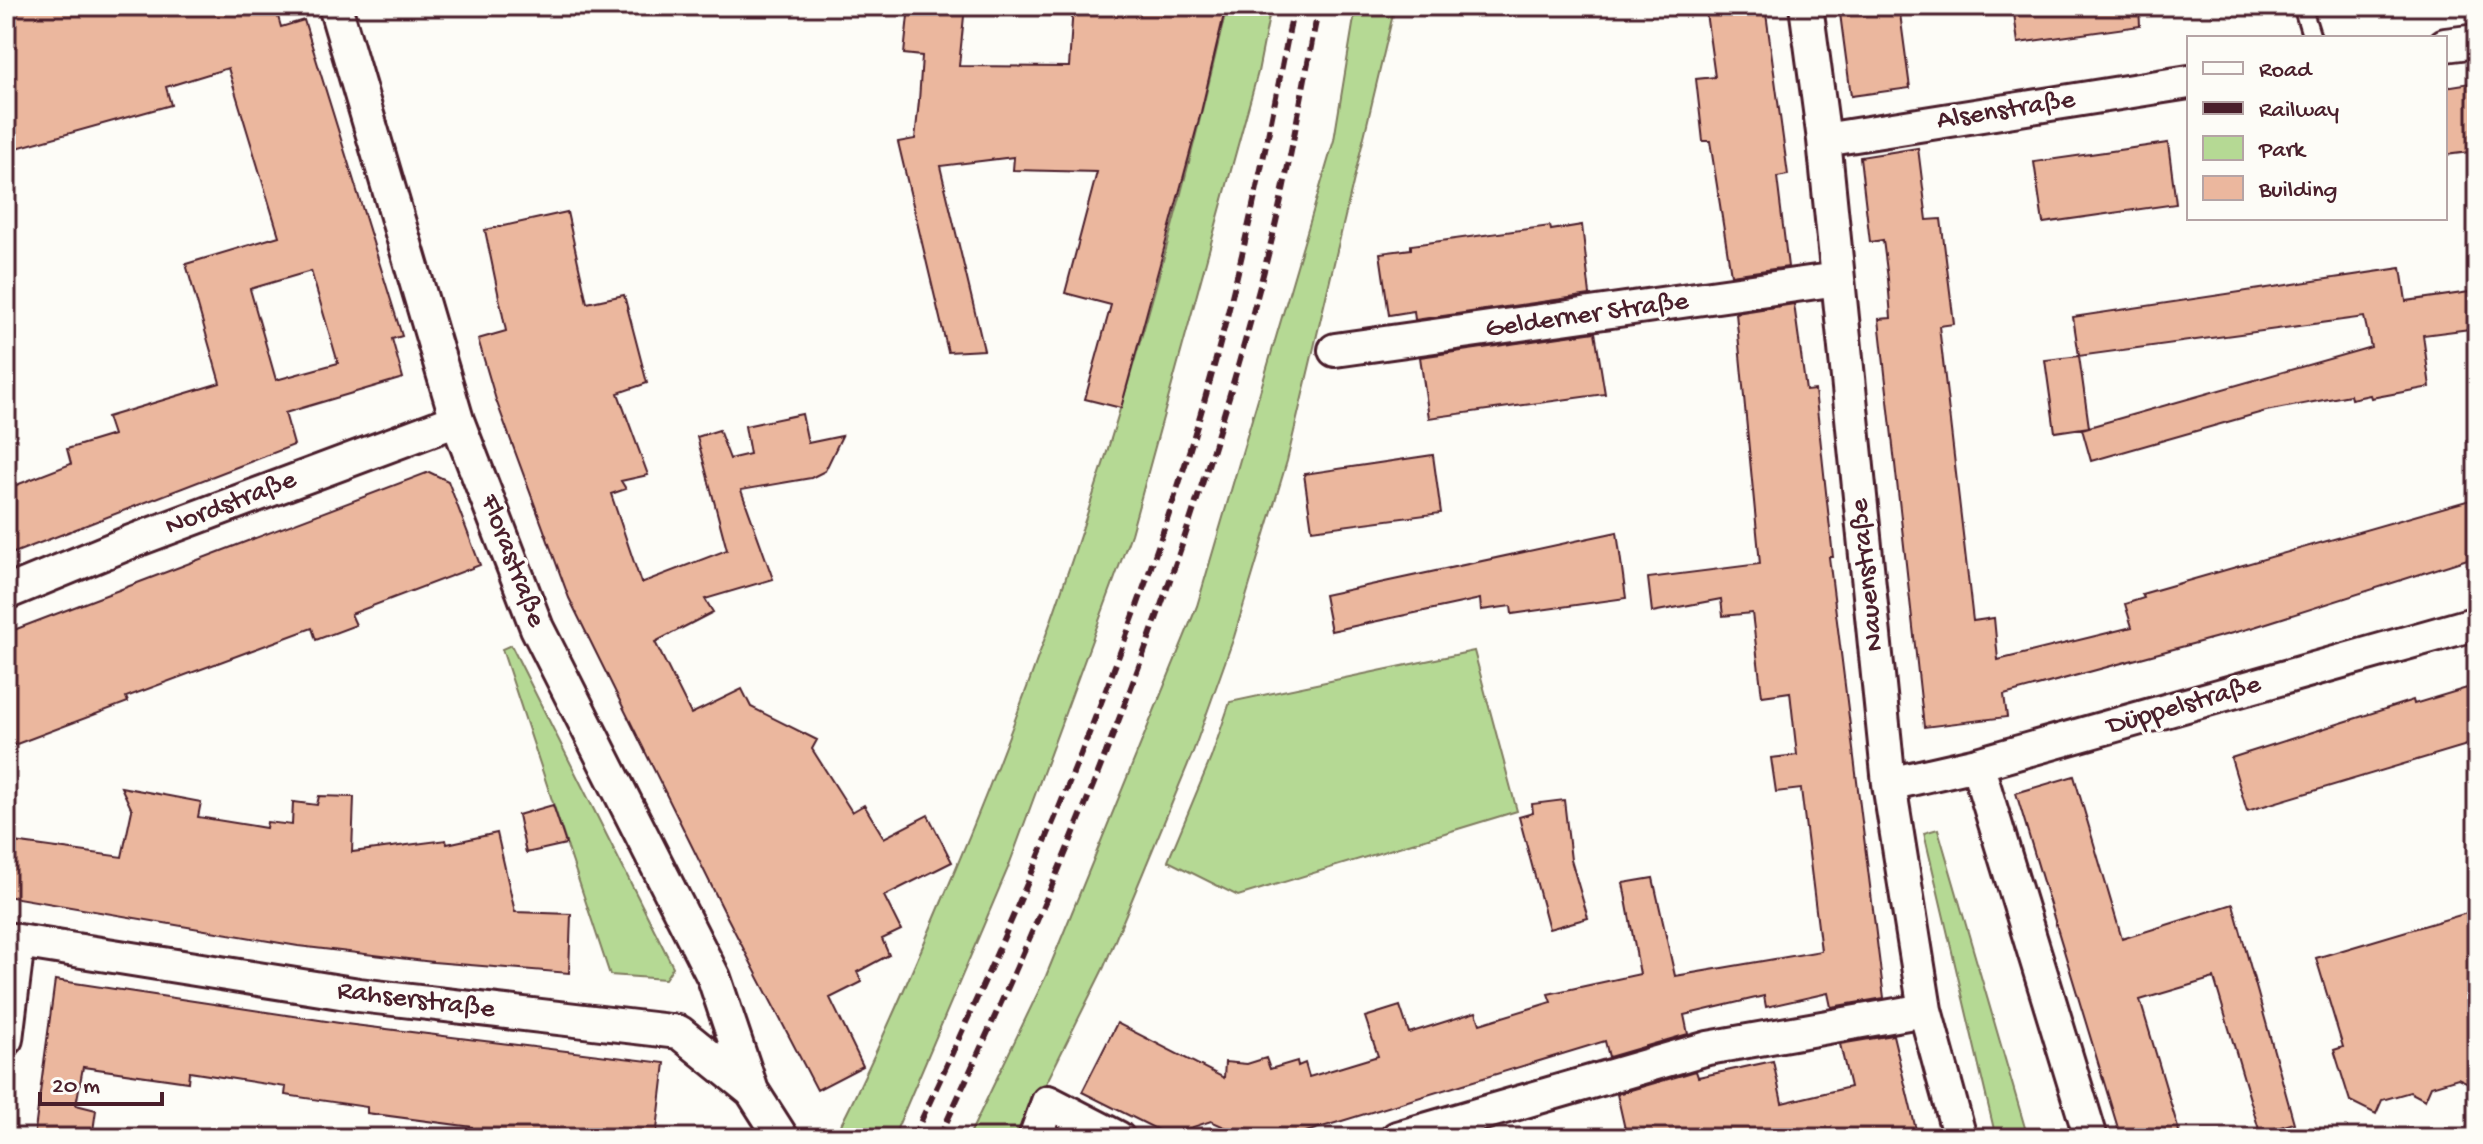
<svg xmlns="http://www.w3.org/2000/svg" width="2483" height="1144" viewBox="0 0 2483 1144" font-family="'Gochi Hand',sans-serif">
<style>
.green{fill:#b5d994;stroke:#807c60;stroke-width:2}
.building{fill:#ebb79e;stroke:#4a1f2b;stroke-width:2;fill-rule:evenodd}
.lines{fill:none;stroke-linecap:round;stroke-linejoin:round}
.lane-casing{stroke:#4a1f2b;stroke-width:22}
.street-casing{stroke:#4a1f2b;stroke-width:38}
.lane{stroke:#fdfcf7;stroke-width:16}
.street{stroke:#fdfcf7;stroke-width:32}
.rail{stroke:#4a1f2b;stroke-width:6;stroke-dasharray:12 6;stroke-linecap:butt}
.labels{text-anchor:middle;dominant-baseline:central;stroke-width:7;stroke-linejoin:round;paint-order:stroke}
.street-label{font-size:28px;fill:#4a1f2b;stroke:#fdfcf7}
</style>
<rect width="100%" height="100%" fill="#fdfcf7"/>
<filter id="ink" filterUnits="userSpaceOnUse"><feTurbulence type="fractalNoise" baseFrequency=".0125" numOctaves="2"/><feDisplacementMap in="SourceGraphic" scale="16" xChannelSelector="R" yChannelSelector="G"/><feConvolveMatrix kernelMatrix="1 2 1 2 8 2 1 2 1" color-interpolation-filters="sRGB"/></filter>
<g filter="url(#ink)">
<path class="green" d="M1227 6H1271L1258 72 1131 534 1008 868 893 1138H833C845 1120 854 1098 863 1079 890 1023 915 965 939 908 1065 617 1156 314 1227 6Z
M1356 6H1395L1287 461 1234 637 1193 752 1104 967 1019 1138H968L1046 976 1197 606 1334 140Z
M511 645 673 967 665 979 610 975 502 649Z
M1474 651 1517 811 1238 896 1168 861 1211 758 1230 702Z
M1938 829 2028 1138H1996L1924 833Z"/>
<path class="building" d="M6 6H275L281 27 304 20 402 336 392 339 403 378 285 413 294 445 6 556V489L71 464 67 449 113 435 107 417 220 383 186 264 279 236 228 68 166 87 171 105 6 151ZM311 271 338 363 276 380 250 289Z
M909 6H965L959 66 1069 67 1073 6H1226L1201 112 1121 408 1085 399 1111 305 1065 293 1097 172 1013 170 1014 157 940 166 984 350 948 352 898 142 915 139 919 101 922 56 904 54Z
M1705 6H1765L1788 175 1777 177 1788 267 1731 275 1710 141H1703L1696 79 1715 77Z
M1839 6H1899L1910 88 1851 96Z
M2013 6H2139L2140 26 2018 43Z
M2477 82V151L2445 155V87Z
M2168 143 2176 204 2043 223 2034 162Z
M1918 148 1927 220 1941 219 1954 324 1939 326 1973 621 1994 618 1998 660 2132 627 2125 604 2144 598 2142 594 2477 498V556L2251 628 2004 695 2007 717 1924 727 1879 319 1891 318 1888 279 1883 240 1870 242 1860 157Z
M567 212 587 303 624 295 647 383 618 393 648 475 621 481 626 489 611 494 641 583 727 550 697 437 719 430 730 459 733 458 750 454 745 426 802 414 808 443 842 436 825 471 811 478 741 490 773 579 705 599 713 612 655 642 691 714 742 689 751 707 817 740 812 749 852 812 864 805 884 838 928 815 952 862 884 896 901 930 882 939 889 955 857 972 862 982 830 998 863 1066 817 1090 726 915 569 598 496 400 478 339 506 331 485 230Z
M1582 225 1590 295 1415 320 1414 311 1389 315 1380 253 1411 249V245L1550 226 1551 230Z
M2401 268 2406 301 2477 291V328L2423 335 2430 387 2371 398 2370 395 2351 399 2350 395 2266 411 2091 461 2082 429 2371 347 2364 317 2079 356 2073 317Z
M1794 304 1806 391 1815 390 1833 557H1829L1884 998 1831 1007 1828 993 1766 1007 1764 996 1684 1015 1688 1034 1609 1057 1605 1041 1286 1138H1249L1211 1121 1184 1130 1179 1138H1174L1082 1092 1117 1023 1224 1078 1225 1062 1247 1064 1266 1058 1270 1069 1297 1061 1298 1066 1305 1063 1309 1077 1378 1056 1365 1017 1400 1006 1409 1033 1476 1012 1480 1024 1551 1002 1548 994 1640 974 1623 883 1653 878 1675 976 1821 951 1801 789 1776 792 1771 758 1797 755 1790 692 1762 696 1752 613 1723 616 1721 599 1652 612 1648 578 1760 564 1736 313Z
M1595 332 1605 394 1429 418 1420 357Z
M2079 356 2089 427 2055 432 2045 360Z
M1433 455 1441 513 1312 530 1304 474Z
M429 472 448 481 480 565 351 614 356 625 316 640 312 628 126 697 128 702 6 748V633Z
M1617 532 1626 598 1512 614 1511 606 1481 610 1480 599 1331 631 1324 595Z
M2467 688 2477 721V742L2247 811 2231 758 2413 700 2414 704Z
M2074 776 2122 939 2233 904 2294 1123 2260 1133 2214 978 2140 1000 2181 1138H2121L2016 793Z
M121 787 201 802 198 817 266 828 267 822 292 825 293 802 317 805 319 796 354 797 352 852 446 840 447 844 497 833 515 912 571 914 569 973 433 962 298 946 6 896V841L122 857 132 810Z
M1564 800 1571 860 1588 918 1549 929 1519 817 1533 813 1532 804Z
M553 805 566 844 526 853 518 815Z
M2477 910V1087L2458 1078 2431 1086 2425 1100 2410 1092 2382 1100 2376 1114 2350 1101 2334 1050 2343 1047 2316 958Z
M55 980 346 1024 665 1063 656 1138H553L472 1132V1127L367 1113V1107L285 1095 286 1087 189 1072 188 1082 83 1067 76 1105 96 1110 92 1138H34Z
M1893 1035 1918 1138H1627L1617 1094 1696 1071 1698 1077 1773 1061 1782 1103 1850 1087 1840 1044Z"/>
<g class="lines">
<defs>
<path id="lane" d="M2302 6 2312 38"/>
<path id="street" d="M335 6 457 420 537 628 714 978 752 1091
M1806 6 1824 140 1889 784 1925 1010 1960 1138
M2445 45 2477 41
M1824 140 2189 82
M1335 350 1838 279
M6 593 128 543 457 420
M1977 764 2091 1138
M1889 784 1977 764 2477 623
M6 939 359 995 679 1032 752 1091 782 1138
M6 1039 18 942
M1035 1138 1048 1102 1118 1138
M1397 1138 1708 1048 1925 1010"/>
</defs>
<use href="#lane" class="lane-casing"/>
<use href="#street" class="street-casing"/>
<use href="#lane" class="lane"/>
<use href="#street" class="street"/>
<path class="rail" d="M913 1138C1014 921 1110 700 1183 471 1232 319 1263 163 1294 6
M939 1138C1074 851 1194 552 1271 243 1290 165 1303 85 1319 6"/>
</g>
</g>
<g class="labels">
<g class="street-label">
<text transform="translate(2006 111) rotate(-9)">Alsenstraße</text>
<text transform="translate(1587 316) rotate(-8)">Gelderner Straße</text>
<text transform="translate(231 504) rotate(-21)">Nordstraße</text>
<text transform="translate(512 561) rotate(69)">Florastraße</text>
<text transform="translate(1868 575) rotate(-96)">Nauenstraße</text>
<text transform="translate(2184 706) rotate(-16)">Düppelstraße</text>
<text transform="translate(416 1001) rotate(7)">Rahserstraße</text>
</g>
</g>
<rect width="2483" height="1144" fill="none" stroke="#fdfcf7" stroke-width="32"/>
<rect x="16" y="16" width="2451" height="1112" fill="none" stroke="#4a1f2b" stroke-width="3" filter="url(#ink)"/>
<rect x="2187" y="36" width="260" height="184" fill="#fdfcf7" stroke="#b5a4a5" stroke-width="2"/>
<rect x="2203" y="62" width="40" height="12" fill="#fdfcf7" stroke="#b5a4a5" stroke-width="2"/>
<text x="2259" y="76" font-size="24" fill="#4a1f2b">Road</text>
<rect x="2203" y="102" width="40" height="12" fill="#4a1f2b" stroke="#b5a4a5" stroke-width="2"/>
<text x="2259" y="116" font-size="24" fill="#4a1f2b">Railway</text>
<rect x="2203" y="136" width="40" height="24" fill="#b5d994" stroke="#b5a4a5" stroke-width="2"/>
<text x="2259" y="156" font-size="24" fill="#4a1f2b">Park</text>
<rect x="2203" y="176" width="40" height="24" fill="#ebb79e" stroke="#b5a4a5" stroke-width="2"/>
<text x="2259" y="196" font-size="24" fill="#4a1f2b">Building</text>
<path d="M40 1092v12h122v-12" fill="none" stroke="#4a1f2b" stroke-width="4"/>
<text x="52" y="1092" font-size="24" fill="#4a1f2b" stroke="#fdfcf7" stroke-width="6" paint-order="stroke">20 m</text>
</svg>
